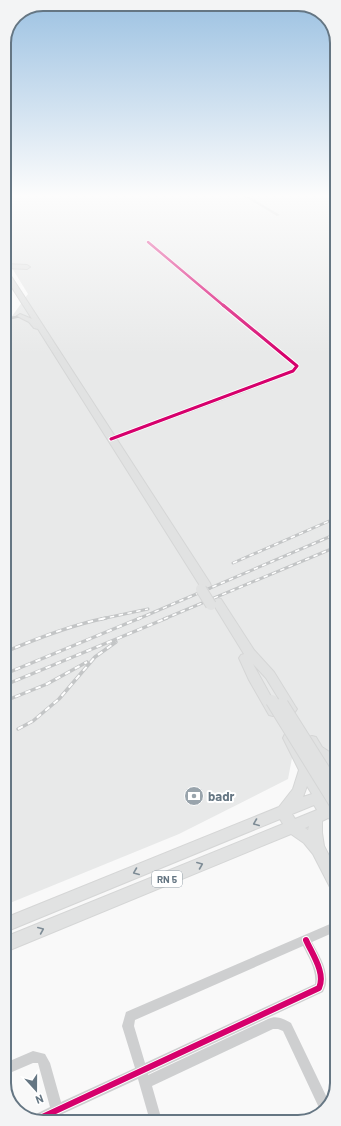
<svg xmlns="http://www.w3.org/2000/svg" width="341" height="1126" viewBox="0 0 341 1126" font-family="Barlow,sans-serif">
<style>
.built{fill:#e8e9e9}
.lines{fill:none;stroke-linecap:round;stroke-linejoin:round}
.highway-casing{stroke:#d5d6d6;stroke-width:2}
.minor{fill:#cecfd0;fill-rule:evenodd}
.highway{fill:#e1e2e2;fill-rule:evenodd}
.rail-far1-casing{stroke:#c3c5c6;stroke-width:3}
.rail-casing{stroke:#c3c5c6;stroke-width:3.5}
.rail-far1{stroke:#fff;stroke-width:1.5;stroke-dasharray:4.5;stroke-linecap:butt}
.rail{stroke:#fff;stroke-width:2;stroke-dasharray:5.5;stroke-linecap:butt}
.highway-bridge-far1-casing{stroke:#d5d6d6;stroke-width:12;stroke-linecap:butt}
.highway-bridge-casing{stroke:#d5d6d6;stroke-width:14;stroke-linecap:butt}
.highway-bridge-far1{stroke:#e1e2e2;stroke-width:10}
.highway-bridge{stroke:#e1e2e2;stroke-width:12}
.cycleway-far2-casing{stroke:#fff;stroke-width:4}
.cycleway-far1-casing{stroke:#fff;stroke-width:5}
.cycleway-casing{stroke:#fff;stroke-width:8}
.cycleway-far2{stroke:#d6006c;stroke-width:2.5}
.cycleway-far1{stroke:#d6006c;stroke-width:3}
.cycleway{stroke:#d6006c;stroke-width:6}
.oneway{stroke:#7e8c96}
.labels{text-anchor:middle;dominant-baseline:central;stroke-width:4;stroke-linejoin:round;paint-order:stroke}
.shield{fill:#fff;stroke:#939fa8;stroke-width:1}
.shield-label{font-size:10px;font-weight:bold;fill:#657683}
.near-poi-label{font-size:13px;font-weight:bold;fill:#657683;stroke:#fff;text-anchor:start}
.rim{fill:none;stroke:#657683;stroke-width:2}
</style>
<rect width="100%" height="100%" fill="#f9f9f9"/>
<path class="built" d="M4 197H336L337 755 320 747 292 758 288 779 179 834 5 905 4 322 10 319 28 294 4 255Z"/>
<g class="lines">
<defs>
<path id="highway" d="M4 264 27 265 30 267 27 269 4 268Z
M4 268 7 270 210 583 211 586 210 589H202L38 329 34 328 29 322 17 316 20 314 32 319 4 275Z
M217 598 221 599 254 650 274 672 295 706 297 709 295 712 291 714 287 712 266 678 253 664 279 711 277 715 273 716 269 715 249 680 239 658 241 655 244 654 212 602 213 599Z
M289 733 293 734 322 787 324 788C328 797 324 805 337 809V821L328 818 322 821V833L324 846 337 871V893L332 891 313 854 304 843 291 834 5 952V937L283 824 280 819 5 932V918L279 807 293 789 299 770 283 738 285 734ZM307 786 312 794 303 797ZM314 805 317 810 295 819 292 814ZM309 826 308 830 305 828Z
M312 736 316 737 322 747 337 757V781C327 777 310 751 306 741L308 737Z"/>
</defs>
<use href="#highway" class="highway-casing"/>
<path class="minor" d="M245 197H250L280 215 277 216Z
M147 241H149L300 366 295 372 240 394 111 441 109 440V438L236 392 291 370 294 366 147 243Z
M20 315H22V317L4 321V318Z
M337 921V931L312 942C318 953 328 969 326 983 326 986 324 989 323 992L148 1074V1075L268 1019C277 1015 283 1019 291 1023L330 1104 329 1107 321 1112 283 1031 278 1029H273L152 1086 162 1121H150L138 1079 45 1122H40L31 1118 32 1116 50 1107 38 1063H33L5 1075V1063L33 1051 45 1054 50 1063 61 1102 135 1068 122 1026 126 1012ZM303 946C309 958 317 971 315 984L145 1063 134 1026 135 1020Z"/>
<use href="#highway" class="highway"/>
<defs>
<path id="rail-far1" d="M233 563 336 518
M101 619 148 609
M138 619 336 534
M164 619 336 547"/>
<path id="rail" d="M5 652C38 638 71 625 106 618
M5 674 140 618
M5 685 167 618
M5 701 47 684 87 662
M18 729 33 721 59 699 95 657 116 642"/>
</defs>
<use href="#rail-far1" class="rail-far1-casing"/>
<use href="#rail" class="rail-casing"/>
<use href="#rail-far1" class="rail-far1"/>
<use href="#rail" class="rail"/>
<defs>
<path id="highway-bridge-far1" d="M201 589 211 605"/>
<path id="highway-bridge" d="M272 701 337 806
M282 704 337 791"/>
</defs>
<use href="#highway-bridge-far1" class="highway-bridge-far1-casing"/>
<use href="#highway-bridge" class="highway-bridge-casing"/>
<use href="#highway-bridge-far1" class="highway-bridge-far1"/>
<use href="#highway-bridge" class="highway-bridge"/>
<defs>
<path id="cycleway-far2" d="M148 242 224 306"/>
<path id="cycleway-far1" d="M111 439 293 371 297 366 223 305"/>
<path id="cycleway" d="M36 1120 319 988C326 973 312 954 306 940"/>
</defs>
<use href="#cycleway-far2" class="cycleway-far2-casing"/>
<use href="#cycleway-far1" class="cycleway-far1-casing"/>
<use href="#cycleway" class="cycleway-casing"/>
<use href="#cycleway-far2" class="cycleway-far2"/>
<use href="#cycleway-far1" class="cycleway-far1"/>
<use href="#cycleway" class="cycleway"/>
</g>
<defs><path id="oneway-chevron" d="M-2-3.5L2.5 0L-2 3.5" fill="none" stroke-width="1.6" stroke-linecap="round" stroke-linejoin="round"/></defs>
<g class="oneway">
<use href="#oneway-chevron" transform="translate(256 823) rotate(158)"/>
<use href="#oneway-chevron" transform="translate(200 865) rotate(-22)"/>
<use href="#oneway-chevron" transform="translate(136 872) rotate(158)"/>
<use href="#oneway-chevron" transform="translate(41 930) rotate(-23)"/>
</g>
<linearGradient id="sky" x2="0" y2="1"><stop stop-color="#9dc2e2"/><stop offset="0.55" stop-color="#fcfcfc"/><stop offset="1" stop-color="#fcfcfc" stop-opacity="0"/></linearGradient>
<rect width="341" height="355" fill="url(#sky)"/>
<defs>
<symbol id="bank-disc" viewBox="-11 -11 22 22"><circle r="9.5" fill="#99a4ac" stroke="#fff"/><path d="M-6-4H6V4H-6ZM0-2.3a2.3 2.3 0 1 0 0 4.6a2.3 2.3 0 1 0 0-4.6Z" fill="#fff"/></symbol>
</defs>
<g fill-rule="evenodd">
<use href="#bank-disc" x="183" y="785" width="22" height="22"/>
</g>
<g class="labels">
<rect class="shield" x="152" y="871" width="30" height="16" rx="3"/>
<g class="shield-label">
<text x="167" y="879">RN 5</text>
</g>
<g class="near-poi-label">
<text x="208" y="796">badr</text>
</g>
</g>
<path d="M0 0H341V1126H0ZM43 11H298A32 32 0 0 1 330 43V1083A32 32 0 0 1 298 1115H43A32 32 0 0 1 11 1083V43A32 32 0 0 1 43 11Z" fill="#f3f4f5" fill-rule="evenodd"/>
<path class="rim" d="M43 11H298A32 32 0 0 1 330 43V1083A32 32 0 0 1 298 1115H43A32 32 0 0 1 11 1083V43A32 32 0 0 1 43 11Z"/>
<g transform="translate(36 1090) rotate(159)" stroke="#ffffff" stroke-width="3" paint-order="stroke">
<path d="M0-3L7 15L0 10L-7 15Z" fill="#657683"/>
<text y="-6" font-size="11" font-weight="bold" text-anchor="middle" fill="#657683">N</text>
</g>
</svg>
